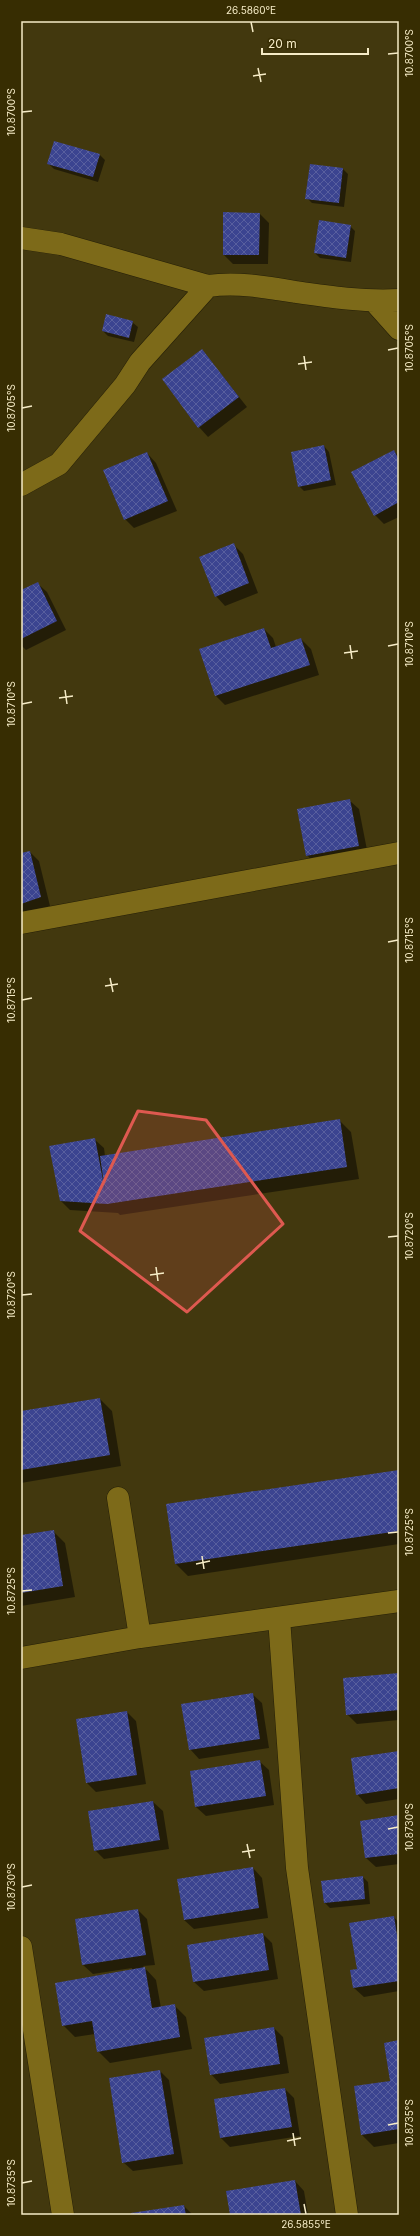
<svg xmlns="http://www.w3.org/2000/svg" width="420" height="2236" viewBox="0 0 420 2236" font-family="Inter,sans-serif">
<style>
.shadow{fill:#0007}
.building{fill:url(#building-cross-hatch)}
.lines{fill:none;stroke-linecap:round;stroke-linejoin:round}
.minor-casing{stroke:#251f07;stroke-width:23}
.minor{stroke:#7d6a19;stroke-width:22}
.marked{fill:#de5950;fill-opacity:0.2;stroke:#de5950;stroke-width:3;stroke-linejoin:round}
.ticks{fill:none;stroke:#f6ecc7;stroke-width:1.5}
.neatline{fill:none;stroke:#f6ecc7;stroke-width:1.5}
.ticks-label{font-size:10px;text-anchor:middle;fill:#f6ecc7}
</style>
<defs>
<pattern id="building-cross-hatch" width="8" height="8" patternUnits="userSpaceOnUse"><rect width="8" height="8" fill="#3b4490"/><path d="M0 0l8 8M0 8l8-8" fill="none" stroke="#585f9e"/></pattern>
</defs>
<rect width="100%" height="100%" fill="#42380e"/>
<path class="shadow" d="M55 143 100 155 105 160 98 182 54 169 49 164Z
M343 169 348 174 344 207 312 203 307 198Z
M260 214 269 223 268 264H233L224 255Z
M350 226 355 231 351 262 320 258 315 253Z
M132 322 138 327 134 342 108 336 103 331Z
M202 350 247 407 208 437 199 427Z
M324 446 329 452 336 485 304 491 299 486Z
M394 451 399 456V517L384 524 375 515Z
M147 453 156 463 177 511 134 528 125 519Z
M233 544 243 554 258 593 225 606 216 596Z
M37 583 47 592 66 630 26 650 21 645V591Z
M264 629 273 638 276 647 301 639 311 649 319 675 225 705 216 696Z
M349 800 359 809 368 855 316 865 307 855Z
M30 852 39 861 50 906 21 917V854Z
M339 1120 351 1132 359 1179 120 1215 118 1213 70 1210 60 1200 94 1139 104 1148 105 1156Z
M100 1399 112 1411 121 1466 21 1483V1412Z
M399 1471V1544L188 1576 176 1564 167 1505Z
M53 1531 65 1543 75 1597 21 1606V1536Z
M399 1674V1720L357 1724 347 1714Z
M252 1694 262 1703 269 1748 199 1759 190 1749Z
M127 1712 136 1721 146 1784 96 1792 87 1783Z
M399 1752V1799L366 1804 357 1794Z
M259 1761 269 1770 274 1805 206 1816 196 1807 191 1772Z
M153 1802 163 1811 169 1849 104 1859 95 1850Z
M399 1816V1864L376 1867 366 1858 361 1822Z
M253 1868 262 1878 268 1918 194 1929 184 1920Z
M363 1877 368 1882 370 1904 330 1908 325 1903 322 1882Z
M138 1910 147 1919 155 1965 143 1966 156 1980 161 2008 174 2005 186 2017 192 2049 110 2063 98 2051 95 2034 75 2037 63 2025 132 1970V1968L93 1974 83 1965 76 1919Z
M394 1917 399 1923V1991L364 1997 354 1988 358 1970Z
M263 1934 272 1943 278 1979 204 1991 194 1982Z
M274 2028 283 2037 289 2073 220 2084 211 2074Z
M399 2041V2143L374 2147 362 2135 355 2087 391 2081Z
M160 2071 169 2080 183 2164 133 2171 123 2162Z
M285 2089 294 2098 300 2136 230 2147 221 2138Z
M295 2181 304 2191 308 2215H231Z
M184 2206 193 2215H132Z"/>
<path class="building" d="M54 141 100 154 93 177 47 164Z
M310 164 343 168 339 203 305 199Z
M223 212 260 213 259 255H223Z
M319 220 351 225 346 258 314 253Z
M106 314 133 321 129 338 102 331Z
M202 349 239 397 198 428 162 379Z
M324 445 331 480 298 487 291 452Z
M394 450 399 460V502L374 516 351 472Z
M147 452 168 501 124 520 103 470Z
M234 543 249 583 215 597 199 557Z
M38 582 57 621 21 639V590Z
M264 628 271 648 301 638 310 665 215 696 199 649Z
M350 799 359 846 306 856 297 809Z
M30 851 41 897 21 904V853Z
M340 1119 347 1167 107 1204 60 1201 49 1146 95 1138 105 1191 100 1156Z
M100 1398 110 1455 21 1470V1411Z
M399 1470V1531L175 1564 166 1504Z
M54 1530 63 1586 21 1593V1535Z
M399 1673V1710L346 1715 343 1678Z
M253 1693 260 1739 189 1750 181 1704Z
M127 1711 137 1775 86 1783 76 1719Z
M399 1751V1788L356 1795 351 1758Z
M260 1760 266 1796 195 1807 190 1771Z
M153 1801 160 1840 94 1851 88 1811Z
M399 1815V1854L365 1858 360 1821Z
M253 1867 259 1908 184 1920 177 1879Z
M363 1876 365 1899 324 1903 321 1881Z
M138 1909 146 1955 82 1965 75 1919Z
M394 1916 399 1948V1981L353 1988 350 1970 357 1969 349 1923Z
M263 1933 269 1970 193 1982 187 1945Z
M145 1967 152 2008 175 2004 180 2037 97 2052 92 2021 62 2026 55 1983Z
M274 2027 280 2064 210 2075 204 2038Z
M399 2040V2129L361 2135 354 2086 390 2081 384 2043Z
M160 2070 174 2154 122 2163 109 2078Z
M285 2088 292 2127 220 2138 214 2099Z
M295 2180 301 2215H230L226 2191Z
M184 2205 186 2215H131V2213Z"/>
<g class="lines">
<defs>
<path id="minor" d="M21 238 61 244 208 286C237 282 266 287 296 292 330 297 364 302 399 300
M374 301 399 329
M21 485 59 464 125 385 140 362 208 286
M21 923 399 853
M118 1498 140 1637
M279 1618 297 1868 347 2215
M21 1658 140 1637 399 1601
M21 1947 63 2215"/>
</defs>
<use href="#minor" class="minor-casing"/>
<use href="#minor" class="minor"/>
</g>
<path class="marked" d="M138 1111 206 1120 283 1224 187 1312 80 1231Z"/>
<path class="ticks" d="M251 22 253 32M388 54 398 53M258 68 261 82M253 76 266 74M22 112 32 111M388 350 398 348M304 356 306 370M298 364 312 362M22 408 32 406M350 645 352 659M388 646 398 644M344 653 358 651M65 690 67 704M59 698 73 696M22 704 32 702M388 942 398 940M110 978 113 992M105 986 118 984M22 1000 32 998M388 1237 398 1236M156 1267 158 1281M150 1275 164 1273M22 1295 32 1294M388 1533 398 1532M202 1556 204 1569M196 1564 210 1561M22 1591 32 1590M388 1829 398 1827M247 1844 250 1858M242 1852 255 1850M22 1887 32 1885M388 2125 398 2123M293 2133 295 2146M287 2141 301 2138M22 2183 32 2181M304 2204 306 2214"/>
<rect width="420" height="2236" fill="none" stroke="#372d02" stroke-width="44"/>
<path d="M262 48v6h106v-6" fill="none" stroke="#f6ecc7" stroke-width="2"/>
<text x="268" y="48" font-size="12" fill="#f6ecc7" stroke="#372d02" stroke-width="3" paint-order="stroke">20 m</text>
<rect x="22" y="22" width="376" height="2192" class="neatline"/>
<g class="ticks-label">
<text x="251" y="14">26.5860°E</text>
<text transform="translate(409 53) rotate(-90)" y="4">10.8700°S</text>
<text transform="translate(11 112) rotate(-90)" y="4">10.8700°S</text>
<text transform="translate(409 348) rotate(-90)" y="4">10.8705°S</text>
<text transform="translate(11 408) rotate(-90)" y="4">10.8705°S</text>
<text transform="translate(409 644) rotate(-90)" y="4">10.8710°S</text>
<text transform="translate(11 704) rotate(-90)" y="4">10.8710°S</text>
<text transform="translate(409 940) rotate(-90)" y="4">10.8715°S</text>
<text transform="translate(11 1000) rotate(-90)" y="4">10.8715°S</text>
<text transform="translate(409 1236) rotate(-90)" y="4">10.8720°S</text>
<text transform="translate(11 1295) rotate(-90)" y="4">10.8720°S</text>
<text transform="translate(409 1532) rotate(-90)" y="4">10.8725°S</text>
<text transform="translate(11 1591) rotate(-90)" y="4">10.8725°S</text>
<text transform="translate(409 1827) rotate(-90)" y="4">10.8730°S</text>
<text transform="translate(11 1887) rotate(-90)" y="4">10.8730°S</text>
<text transform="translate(409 2123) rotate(-90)" y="4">10.8735°S</text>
<text transform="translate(11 2183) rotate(-90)" y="4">10.8735°S</text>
<text x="306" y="2228">26.5855°E</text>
</g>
</svg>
